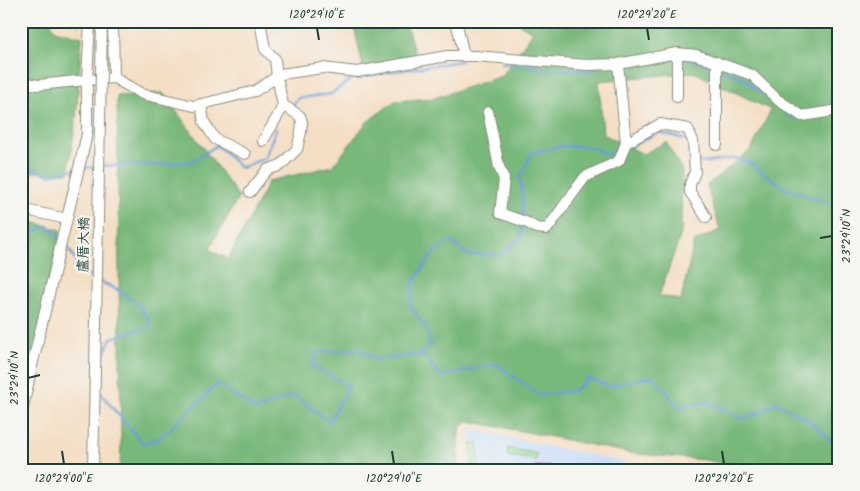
<svg xmlns="http://www.w3.org/2000/svg" width="860" height="491" viewBox="0 0 860 491" font-family="Kalam,'LXGW WenKai TC',sans-serif">
<style>
.built{fill:#c8ddf9}
.green{fill:#95d890;stroke:#5a8a62}
.forest{fill:#78b87a;stroke:#4c7a57;fill-rule:evenodd}
.lines{fill:none;stroke-linecap:round;stroke-linejoin:round}
.stream{stroke:#6c9dd6;stroke-width:2.5}
.building{fill:#c1b7f9}
.minor-casing{stroke:#8a8e7c;stroke-width:12}
.path{stroke:#8a8e7c;stroke-width:1;stroke-dasharray:1 4;stroke-linecap:butt}
.minor{stroke:#fff;stroke-width:10}
.minor-bridge-casing{stroke:#8a8e7c;stroke-width:12;stroke-linecap:butt}
.minor-bridge{stroke:#fff;stroke-width:10}
.ticks{fill:none;stroke:#1f3d34;stroke-width:2}
.labels{text-anchor:middle;dominant-baseline:central;stroke-width:4.5;stroke-linejoin:round;paint-order:stroke}
.street-label{font-size:14px;fill:#1f3d34;stroke:#f6f6f2}
.neatline{fill:none;stroke:#1f3d34;stroke-width:2}
.ticks-label{font-size:12px;text-anchor:middle;fill:#1f3d34}
</style>
<rect width="100%" height="100%" fill="#f6f6f2"/>
<filter id="ink" filterUnits="userSpaceOnUse"><feTurbulence type="fractalNoise" baseFrequency=".02" numOctaves="2"/><feDisplacementMap in="SourceGraphic" scale="10" xChannelSelector="R" yChannelSelector="G"/><feConvolveMatrix kernelMatrix="1 2 1 2 8 2 1 2 1" color-interpolation-filters="sRGB"/></filter>
<filter id="wash" filterUnits="userSpaceOnUse"><feTurbulence type="fractalNoise" baseFrequency=".0096" numOctaves="4" result="noise"/><feDisplacementMap in="SourceGraphic" scale="20" xChannelSelector="R" yChannelSelector="G"/><feGaussianBlur stdDeviation="1.12" result="paint"/><feColorMatrix in="noise" values="0 0 0 0 0 0 0 0 0 0 0 0 0 0 0 0 0 1.4 0 .05"/><feComposite in="paint" operator="in"/></filter>
<g filter="url(#wash)">
<rect width="100%" height="100%" fill="#f4dec4"/>
<path class="built" d="M470 429 637 465 636 470H472Z"/>
<path class="green" d="M478 443 479 470H472L471 444Z
M508 448 538 454 536 460 507 456Z"/>
<path class="forest" d="M21 21H50L55 30 82 37 76 119 68 173 21 172Z
M353 21H407L406 23 415 55 363 68Z
M514 21H839V41L829 42 839 97V470H757L705 460 629 453 553 437 468 421 460 429 458 470H436L405 460 371 461 288 470H120L121 441 117 96 163 93 239 197 209 249 228 259 269 181 333 166 367 122 395 101 434 98 502 76 533 32ZM694 72 771 110 751 150 707 185 720 230 694 242 681 300 659 296 681 234 682 170 666 142 643 154 603 134 599 81Z
M36 223 61 230 21 409V231Z"/>
<g class="lines">
<path class="stream" d="M680 60 692 59 713 67
M660 61 675 60
M502 63 539 68 589 71 598 70
M721 70 745 79 776 105 794 118H798
M292 106 299 98 331 94 353 78 461 61
M628 148 659 132 687 140
M698 161 702 163 736 158 750 163 784 188 839 206
M21 165 50 175 75 169
M103 166 125 165H154L193 161 217 145 241 168 265 158 276 129
M83 168 97 167
M522 217 523 205 520 177 532 153 562 146 590 147 611 155 618 152
M21 238 48 226 59 237
M65 243 84 273 94 278
M99 281 118 290 139 305 149 319V327L111 338 101 361 100 369
M422 353 431 345 426 328 411 307 413 282 435 251 450 241 468 255 502 254 521 237 522 223
M97 389 142 443 159 439 218 384 256 410 294 395 329 422 349 386 312 366 318 352 359 349 376 360 421 354 442 376 496 364 539 395 574 391 588 378 610 386 653 376 678 406 709 402 743 419 761 412 775 403 806 418 839 447"/>
</g>
<g id="blocks">
<path class="building" d="M535 464 553 465V470H535Z"/>
</g>
</g>
<g filter="url(#ink)">
<use href="#blocks" fill-opacity="0" stroke="#8a8e7c" stroke-width="1"/>
<g class="lines">
<defs>
<path id="minor" d="M113 21 114 78
M260 21 265 49 275 59 277 77 283 105 280 112 263 141
M454 21 458 29 464 56
M677 53V97
M21 82 38 85 87 80 90 21
M201 104 204 122 215 139 245 154
M488 112 499 167 504 179 500 213 528 223 536 228 547 229 585 177 619 161 626 143 618 64
M626 143 660 124 688 129 693 141 695 172 690 184V192L706 217
M717 145V62
M250 192 267 170 281 165 297 149 301 132 302 122 300 116 283 105
M21 209 67 219
M21 417 31 370 87 134V80L114 78 142 94 194 106 255 91 281 74 323 68 357 72 447 56H475L587 65 618 64 677 53 696 55 752 75 778 100 802 116 839 110"/>
</defs>
<use href="#minor" class="minor-casing"/>
<path class="path" d="M54 21 56 24 79 31"/>
<use href="#minor" class="minor"/>
<defs>
<path id="minor-bridge" d="M93 470 102 21"/>
</defs>
<use href="#minor-bridge" class="minor-bridge-casing"/>
<use href="#minor-bridge" class="minor-bridge"/>
</g>
</g>
<path class="ticks" d="M317 28 319 40M647 28 649 40M820 238 832 236M28 378 40 375M62 451 64 464M392 451 394 464M722 451 724 464"/>
<g class="labels">
<g class="street-label">
<text transform="translate(84 245) rotate(-89)">盧厝大橋</text>
</g>
</g>
<rect width="860" height="491" fill="none" stroke="#f6f6f2" stroke-width="55"/>
<rect x="28" y="28" width="804" height="436" class="neatline"/>
<g class="ticks-label">
<text x="317" y="18">120°29'10"E</text>
<text x="647" y="18">120°29'20"E</text>
<text transform="translate(846 236) rotate(-90)" y="4">23°29'10"N</text>
<text transform="translate(14 378) rotate(-90)" y="4">23°29'10"N</text>
<text x="64" y="482">120°29'00"E</text>
<text x="394" y="482">120°29'10"E</text>
<text x="724" y="482">120°29'20"E</text>
</g>
</svg>
